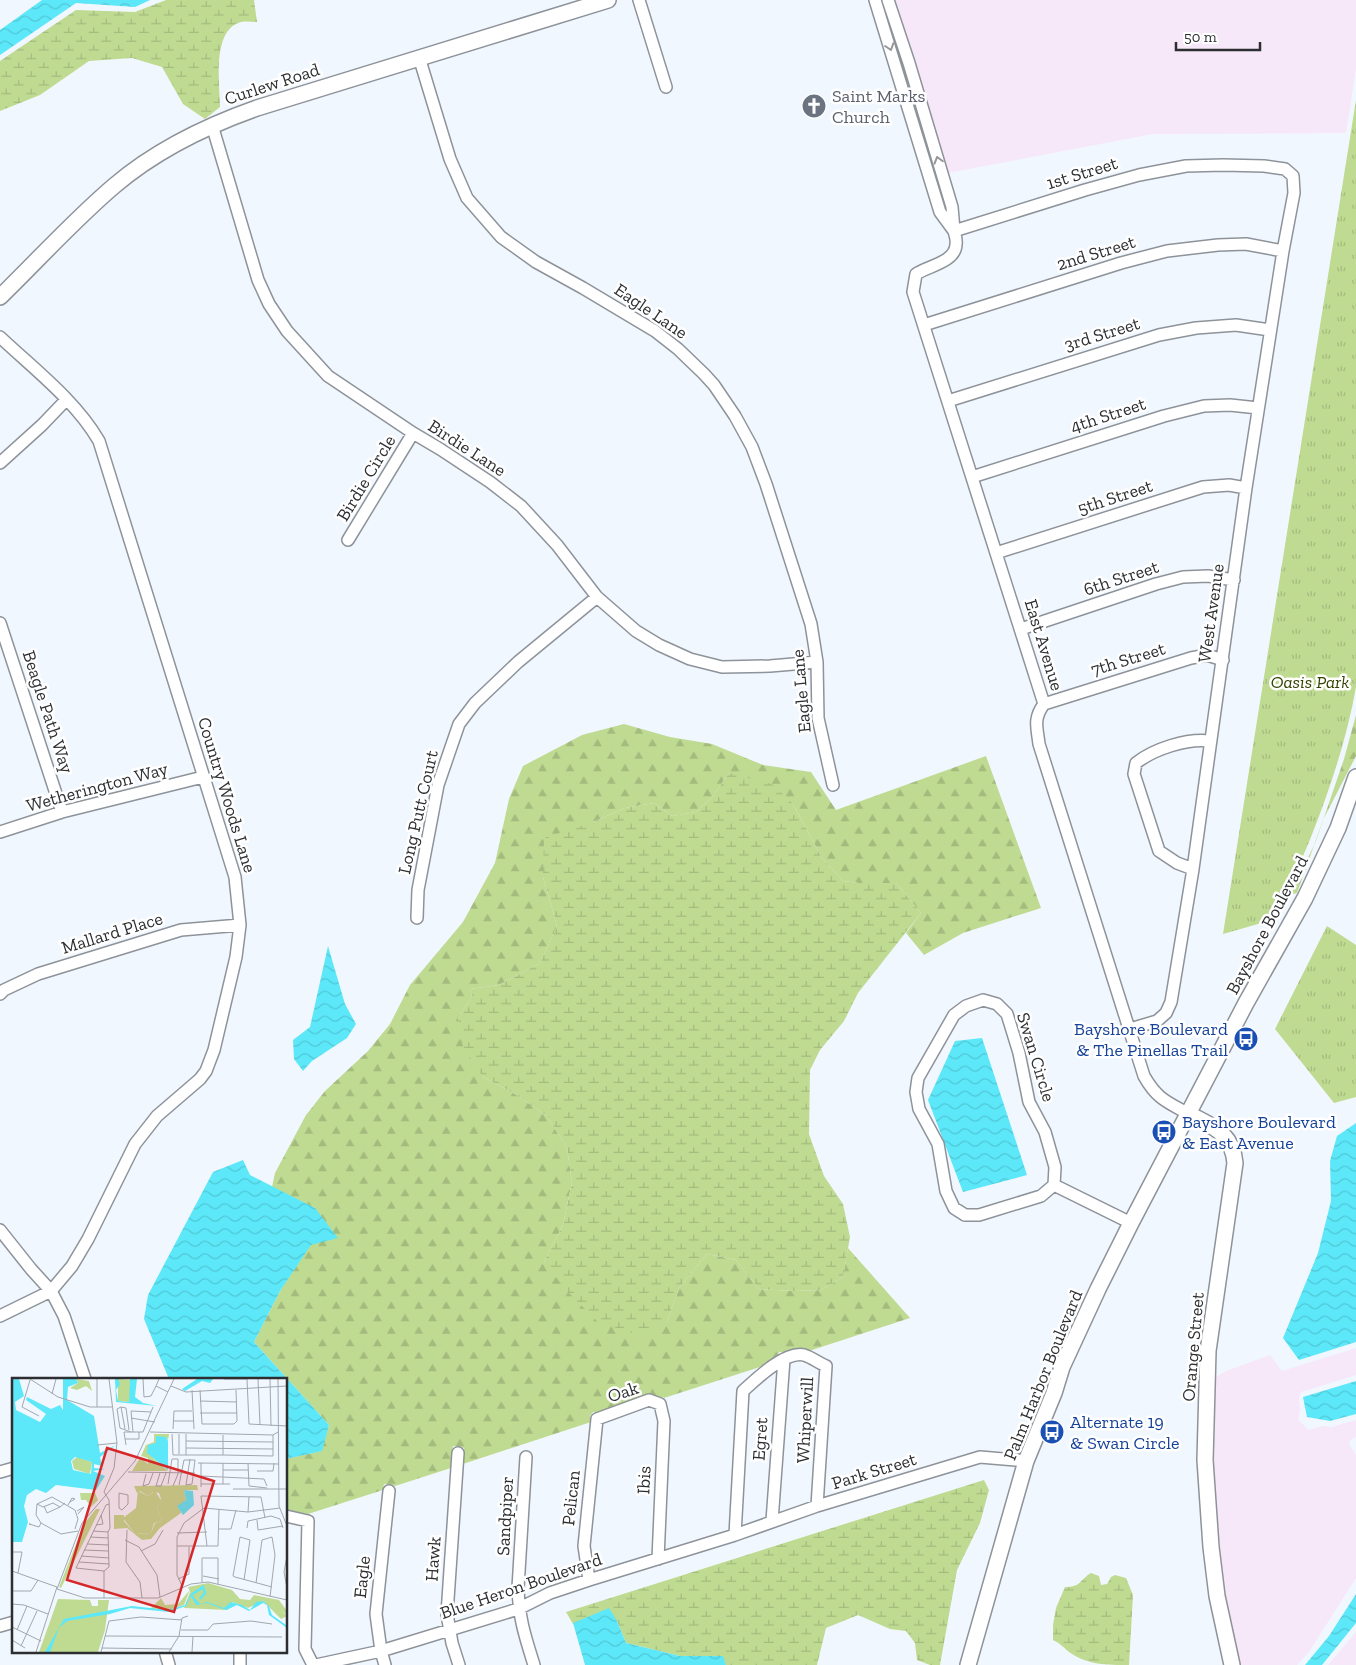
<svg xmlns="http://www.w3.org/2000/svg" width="1356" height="1665" viewBox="0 0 1356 1665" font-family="'Zilla Slab',serif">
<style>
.commercial{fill:#f6e7f9}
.forest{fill:url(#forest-firs)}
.wetland{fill:url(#wetland-marsh)}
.park{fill:url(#park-tufts)}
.water{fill:url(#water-waves)}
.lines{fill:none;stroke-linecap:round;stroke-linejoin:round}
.street-casing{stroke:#8e939a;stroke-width:14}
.secondary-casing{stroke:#8e939a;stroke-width:18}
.street{stroke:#fff;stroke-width:11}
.secondary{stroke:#fff;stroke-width:15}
.oneway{stroke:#969698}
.labels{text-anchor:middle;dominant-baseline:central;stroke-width:5;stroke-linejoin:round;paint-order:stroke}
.street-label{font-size:18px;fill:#2c2e31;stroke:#fff}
.worship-label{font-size:18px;fill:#5b616d;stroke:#fff;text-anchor:start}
.park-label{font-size:18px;font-style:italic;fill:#324400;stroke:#fff}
.transit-label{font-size:18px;fill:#164399;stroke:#fff;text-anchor:start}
.inset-river{fill:none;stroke:#5ce8f9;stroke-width:2.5}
.inset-road{fill:none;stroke:#a2a7ad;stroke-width:1}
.view{fill:#d62828;fill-opacity:0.15;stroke:#d62828;stroke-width:2.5}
.inset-edge{fill:none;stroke:#2c2e31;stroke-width:2.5}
</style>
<defs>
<pattern id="forest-firs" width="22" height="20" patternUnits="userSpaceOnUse" patternTransform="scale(1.25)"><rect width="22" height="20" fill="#bfda91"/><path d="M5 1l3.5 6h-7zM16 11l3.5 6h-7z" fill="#a4bb7e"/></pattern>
<pattern id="wetland-marsh" width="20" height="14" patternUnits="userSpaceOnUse" patternTransform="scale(1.25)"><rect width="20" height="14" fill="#bfda91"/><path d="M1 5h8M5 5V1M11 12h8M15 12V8" fill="none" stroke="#a4bb7e"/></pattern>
<pattern id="park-tufts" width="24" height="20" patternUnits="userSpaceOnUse" patternTransform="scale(1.25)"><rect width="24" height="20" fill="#bfda91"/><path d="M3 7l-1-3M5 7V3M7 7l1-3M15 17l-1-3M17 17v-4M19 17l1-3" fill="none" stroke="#a4bb7e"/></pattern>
<pattern id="water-waves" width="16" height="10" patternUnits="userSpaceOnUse" patternTransform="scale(1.25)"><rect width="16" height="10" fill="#5ce8f9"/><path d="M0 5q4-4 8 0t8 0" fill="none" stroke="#50c7d6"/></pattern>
</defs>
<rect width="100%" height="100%" fill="#f1f7ff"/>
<path class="commercial" d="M894 0H1356V68L1346 133 1153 134 948 173Z
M1356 1348V1375L1301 1392 1299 1398 1300 1409 1298 1420 1309 1430 1323 1426 1332 1427 1356 1420V1437L1350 1440 1349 1444 1356 1455V1578L1309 1652 1297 1665H1238L1223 1596 1211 1460 1212 1379 1226 1371 1270 1355 1282 1371Z
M1356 1632V1665H1328Z"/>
<path class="forest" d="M1356 715V756L1323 820 1297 893 1290 895 1316 841 1344 759Z
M624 724 670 737 712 744 763 765 811 772 836 810 986 756 1041 908 963 933 924 955 906 933 921 913 896 883H859L843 881 822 858 793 804 729 773 712 797 696 812 672 816 654 803 625 808 593 822 543 877 557 926 540 963 499 985 470 989 472 996 458 1018 483 1077 515 1094 547 1116 567 1148 572 1182 563 1225 544 1262 667 1322 679 1288 707 1254 736 1260 759 1289 794 1291 821 1290 843 1277 848 1248 910 1318 809 1351C799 1346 789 1353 779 1352L778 1355 760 1367 664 1398 663 1397 660 1398 647 1394 597 1413 593 1412 590 1416 591 1422 463 1464 464 1448 453 1446 451 1468 395 1486 384 1484 383 1490 308 1514 286 1510V1459L321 1451 329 1425 254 1342 280 1291 311 1244 315 1208 272 1187 275 1173 306 1115 325 1091 368 1051 390 1024 410 985 463 922 495 863 509 799 523 766 582 735Z"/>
<path class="wetland" d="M166 0H254L257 22C252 22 246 21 241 22 211 30 220 85 220 107L205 119 183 104 162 67 132 58 89 61 40 95 0 111V61L76 10 135 12Z
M729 773 772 784 793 804 822 858 843 881 859 883H896L921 913 858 993 844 1021 820 1050 810 1070 809 1134 824 1176 843 1204 850 1237 843 1277 821 1290 794 1291 759 1289 736 1260 707 1254 679 1288 667 1322 645 1337 598 1322 567 1291 544 1262 563 1225 572 1182 567 1148 547 1116 515 1094 483 1077 463 1047 458 1018 472 996 470 989 499 985 540 963 557 926 543 877 544 838 593 822 625 808 654 803 672 816 696 812 712 797Z
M984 1480 989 1490 980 1523 957 1570 940 1665H930L917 1660 915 1643 906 1631 890 1629 858 1615 826 1628 817 1665H726L722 1656H680L626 1643 617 1621 573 1624 566 1612Z
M1091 1573 1099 1576 1101 1585 1107 1584 1111 1577 1115 1575 1126 1578 1133 1595 1129 1665C1107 1665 1087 1665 1069 1652 1063 1647 1061 1644 1053 1640V1625L1056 1608 1065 1587C1082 1587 1079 1580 1091 1573Z"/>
<path class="park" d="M1356 100V687C1347 738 1330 789 1311 837 1300 865 1285 893 1272 920L1223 934Z
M1327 926 1356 945V1097L1334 1103 1275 1029Z"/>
<path class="water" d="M42 0H150L135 7 76 3 0 55V30Z
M328 946 345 1004 356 1024 347 1038 312 1061 303 1071 294 1059 293 1040 310 1027Z
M982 1038 1027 1175 963 1192 928 1100 955 1041Z
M1356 1123V1342L1299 1360 1283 1338 1318 1253 1331 1201 1330 1161 1337 1136Z
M243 1160 250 1175 315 1208 338 1238 311 1245 280 1291 254 1342 329 1425 322 1451 286 1459V1379H169L144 1319 148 1295 213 1172Z
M1356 1381V1414L1330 1421 1307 1417 1303 1397Z
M1356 1594V1623L1322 1665H1305L1329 1636Z
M609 1608 617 1621 626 1643 680 1656H723L726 1665H585L573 1623Z"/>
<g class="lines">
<defs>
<path id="street" d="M639 0 666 87
M875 0 940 212 954 231
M888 0 909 63 952 207 954 230
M419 57 450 159 467 198 501 237 536 262 583 288 655 331 678 349 704 374 714 385 735 416 752 447 766 484 811 624 817 662 818 718 833 785
M212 125 258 280 269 304 287 331 328 376 413 433 440 449 490 482 521 506 557 545 597 597 636 631 659 645 690 659 722 667 770 666 817 662
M924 325 1121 263 1167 251 1218 245 1246 244 1283 251
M0 337C34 369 75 400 99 441L235 877 240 925 236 957 214 1050 206 1071 200 1079 157 1116 135 1144 88 1239 72 1266 51 1291 0 1316
M948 401 1159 335 1196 328 1236 325 1270 330
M0 463 42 425 66 400
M972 477 1164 416 1204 406 1230 405 1258 408
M348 540 413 433
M996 553 1203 487 1229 485 1246 488
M0 623 62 812
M1021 629 1156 584 1183 577 1208 576 1234 580
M1044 704 913 292 916 274C928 266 956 262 956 244 957 240 955 235 954 231L1085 190 1139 175 1186 166 1223 165 1264 166 1285 169 1293 176 1294 193 1283 251 1246 488 1193 869 1171 1002 1166 1013 1157 1021 1130 1029
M1044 704C1033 719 1037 727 1039 744L1144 1076C1157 1099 1167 1102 1189 1114
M1044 704 1191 658 1207 655 1223 660
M0 832 62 812 203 777
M1193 869 1177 863 1159 851 1134 774 1136 763C1154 749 1187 738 1210 741
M417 918 418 890 438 785 459 724 475 703 518 662 597 597
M0 994 4 990 38 974 181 930 240 925
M983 1000 997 1004 1007 1014 1019 1053 1029 1102 1045 1132 1055 1167 1054 1185 1041 1196 979 1215H965L954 1208 946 1191 938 1144 919 1109 916 1092 918 1078 954 1015 966 1006Z
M1054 1185 1131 1223
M0 1230 31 1269 51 1291 64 1316 85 1379
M458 1453 447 1614 452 1643 459 1665
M526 1457 518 1588C519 1619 525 1636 534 1665
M0 1472 14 1468
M286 1516 308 1521 305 1649 313 1665
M772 1521 784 1359
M735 1535 743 1391C756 1379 785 1351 804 1355 811 1357 819 1363 826 1366L817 1506
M589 1580 584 1546 597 1419 649 1400 660 1404 664 1421 658 1559
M0 1626 14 1622
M165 1651 169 1665
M240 1665V1651
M316 1665 381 1651 518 1609 550 1593 589 1580 735 1535 817 1506 980 1457 1026 1461
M385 1665 381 1651 376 1614 389 1491"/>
<path id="secondary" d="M0 297C38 260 74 220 114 186 156 150 206 126 257 108L608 0
M1189 1114C1213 1127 1232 1132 1235 1163L1208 1351 1205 1460 1211 1547 1217 1596 1232 1665
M968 1665 1026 1461 1054 1393 1062 1367 1098 1289 1131 1223 1246 1003 1305 898 1338 828 1356 777"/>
</defs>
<use href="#street" class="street-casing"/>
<use href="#secondary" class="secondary-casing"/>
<use href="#street" class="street"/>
<use href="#secondary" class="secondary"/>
</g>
<defs><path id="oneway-chevron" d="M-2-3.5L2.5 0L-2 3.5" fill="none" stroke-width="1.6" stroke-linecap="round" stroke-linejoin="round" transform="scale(1.25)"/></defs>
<g class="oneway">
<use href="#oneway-chevron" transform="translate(890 47) rotate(72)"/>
<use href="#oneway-chevron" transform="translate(938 160) rotate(-106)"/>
</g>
<defs>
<symbol id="church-disc" viewBox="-11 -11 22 22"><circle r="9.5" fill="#6b7280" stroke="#fff"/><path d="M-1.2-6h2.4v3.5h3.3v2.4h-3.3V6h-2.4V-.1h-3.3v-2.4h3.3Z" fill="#fff"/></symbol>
<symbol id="bus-disc" viewBox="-11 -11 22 22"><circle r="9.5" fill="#1a4fb4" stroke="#fff"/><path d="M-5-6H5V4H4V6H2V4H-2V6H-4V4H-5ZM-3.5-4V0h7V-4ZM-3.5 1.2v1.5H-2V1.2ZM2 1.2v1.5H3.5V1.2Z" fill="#fff"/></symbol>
</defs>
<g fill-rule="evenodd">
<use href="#church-disc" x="800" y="92" width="28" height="28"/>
<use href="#bus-disc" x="1232" y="1025" width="28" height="28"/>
<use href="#bus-disc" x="1150" y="1118" width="28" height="28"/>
<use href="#bus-disc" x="1038" y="1418" width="28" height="28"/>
</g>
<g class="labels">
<g class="street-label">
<text transform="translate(272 84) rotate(-18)">Curlew Road</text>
<text transform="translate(1082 173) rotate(-17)">1st Street</text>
<text transform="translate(1096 253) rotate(-17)">2nd Street</text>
<text transform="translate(651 311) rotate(34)">Eagle Lane</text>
<text transform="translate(1102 334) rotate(-17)">3rd Street</text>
<text transform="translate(1108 415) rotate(-18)">4th Street</text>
<text transform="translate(467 448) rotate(33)">Birdie Lane</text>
<text transform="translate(366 478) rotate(-59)">Birdie Circle</text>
<text transform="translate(1115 497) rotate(-18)">5th Street</text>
<text transform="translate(1121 578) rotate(-18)">6th Street</text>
<text transform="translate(1211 613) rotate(-82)">West Avenue</text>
<text transform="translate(1044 645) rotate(73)">East Avenue</text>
<text transform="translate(1128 659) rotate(-17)">7th Street</text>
<text transform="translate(801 691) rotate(-95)">Eagle Lane</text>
<text transform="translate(48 712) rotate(72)">Beagle Path Way</text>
<text transform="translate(97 787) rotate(-15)">Wetherington Way</text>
<text transform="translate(227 795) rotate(73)">Country Woods Lane</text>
<text transform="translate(418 812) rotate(-77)">Long Putt Court</text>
<text transform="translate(1267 925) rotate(-62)">Bayshore Boulevard</text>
<text transform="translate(112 933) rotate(-17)">Mallard Place</text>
<text transform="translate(1036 1057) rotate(73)">Swan Circle</text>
<text transform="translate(1193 1347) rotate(-85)">Orange Street</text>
<text transform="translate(1043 1375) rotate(-68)">Palm Harbor Boulevard</text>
<text transform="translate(623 1392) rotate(-18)">Oak</text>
<text transform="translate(805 1420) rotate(-87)">Whiperwill</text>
<text transform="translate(760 1439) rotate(-86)">Egret</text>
<text transform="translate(874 1471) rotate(-17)">Park Street</text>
<text transform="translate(644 1480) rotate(-87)">Ibis</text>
<text transform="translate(571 1498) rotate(-84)">Pelican</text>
<text transform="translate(505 1516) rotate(-87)">Sandpiper</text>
<text transform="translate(433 1559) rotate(-86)">Hawk</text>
<text transform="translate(362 1577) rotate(-84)">Eagle</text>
<text transform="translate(521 1586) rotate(-19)">Blue Heron Boulevard</text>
</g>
<g class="worship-label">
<text x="832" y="96">Saint Marks<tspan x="832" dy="21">Church</tspan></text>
</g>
<g class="park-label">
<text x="1310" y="682">Oasis Park</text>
</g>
<g class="transit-label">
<text x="1228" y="1029" text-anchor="end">Bayshore Boulevard<tspan x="1228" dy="21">&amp; The Pinellas Trail</tspan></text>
<text x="1182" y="1122">Bayshore Boulevard<tspan x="1182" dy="21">&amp; East Avenue</tspan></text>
<text x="1070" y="1422">Alternate 19<tspan x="1070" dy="21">&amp; Swan Circle</tspan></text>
</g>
</g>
<g transform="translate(12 1378)">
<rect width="275" height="275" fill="#f1f7ff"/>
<path d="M46 221 78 222 80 228H86V222H97L93 252 86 274H27Z" fill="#bfda91"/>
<path d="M185 107 186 112H172L174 122 167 129 169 135 148 150 139 161 130 162 115 150 102 151V137H112V143L123 156 139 155 143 145 150 143 145 130 149 121 147 115 141 114 136 118 128 113 125 115 122 108Z" fill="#bfda91"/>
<path d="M64 1 77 3 80 13 74 8 65 12 58 10 66 5ZM106 1 121 2 117 24 106 23ZM142 56H157L156 62 154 59 144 65 141 80 156 93H120L128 80 136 86V80L129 78 134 67 142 64ZM65 79 80 84 78 96 62 91 60 83ZM126 113 136 118 143 113 149 122 145 130 150 143 142 145 139 155 123 156 111 140 124 130ZM220 212 228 221 238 222 242 217 267 222 275 233V237L269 232 275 238 269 241 275 247 251 223 236 230 220 224ZM177 213V214L172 227 156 232 138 231 149 220 153 227 166 226Z" fill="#bfda91"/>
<path d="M68 115H83L86 122 79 129 74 122H69ZM84 131H88L49 210 47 209 72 146ZM196 205 220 212V229L215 232 172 230 178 214 176 209Z" fill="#bfda91"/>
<path d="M0 1H7L12 18 3 24 4 32 28 44 34 36 14 22 15 19 39 31 48 27 51 32V1H64L66 5 56 9 55 22 82 38 88 75 104 67 88 79 90 88 82 86V90L93 91 81 93 93 98 84 112 44 107 34 115 24 111 15 117 12 128 16 144 10 164H0ZM63 79 80 84 79 96 61 92 59 83ZM103 1H106L108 6 104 12 106 23 117 24 118 1H125L123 19 131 25 145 28 104 24ZM185 1H201L198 5 190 3 173 13 170 11ZM144 58 154 59 156 63V92L135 75 136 67 144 65ZM172 112 181 113 182 127 171 137 165 128 174 122ZM179 216 188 226 195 224 212 230 219 224 230 227 238 232 244 224 251 223 257 228 260 237 274 247 275 250 257 237 255 227 251 225 237 233 225 227 214 232 195 225 184 227 179 218 174 228 157 234 118 230 98 236 55 243 47 250 38 274H33L52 241 120 228 156 232 173 227Z" fill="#5ce8f9" fill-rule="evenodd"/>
<path class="inset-river" d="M179 217 191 209 193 215 188 221"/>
<path class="inset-road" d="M18 1 46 19 78 29H100M85 1V29M97 1 105 65 102 90 92 114 97 122 98 150 96 154 97 189 92 193 64 190 94 127 97 126M131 1 132 19 139 18 144 8M147 1 144 8 156 14M212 1H235M235 1 237 46 275 48M246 1 248 47M258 1 259 48M266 1 267 128 275 148M18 2 10 29 27 38M159 8 174 14 275 8M180 12 182 51M188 12 190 46H222L225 43 224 12M40 16 44 1M188 23 225 24M109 29 105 31 108 50 119 54M109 29 114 30 117 52M109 29 113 51M188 35H225M119 40 143 44M162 43H181M161 51 162 33H180M121 54 119 33 139 34M127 54H131L141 29M138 54 261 57 266 54M160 56 161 77H211L261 78V57M167 56V76M174 56V77M211 57V77M113 61H127V54M174 63 261 64M85 67 105 65M114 67 112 54H127M174 70 261 71M186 85 267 86M236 85 237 108 255 110M211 92H236M245 93H261L262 85M116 94 183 95M148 95 144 108H149L154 95M134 96 131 108 137 106 141 95M189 98 252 101 255 108M156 106 160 81H166V96L161 108M189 106H218M211 106V85M167 107 172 82H183L180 106 174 107M174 107 178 81M189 109V85M221 111H275M107 115 116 117V126L110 132 107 130ZM25 126 31 129 41 125 48 129 53 125M56 127 60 120 63 121 58 124M32 128 35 135 48 129M65 133 72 129 66 136M236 134 237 119M245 142 246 152 271 148M19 146H17L27 149 29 145M84 147 91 146 89 137M235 150 236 143 259 138 268 141 271 150M63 151 66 141 63 132 40 119 25 126 24 137 29 145 49 156 66 153M207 151H219L224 132M115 152 114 184 128 204 130 220M81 153 96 154M165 155 195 154M78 159 96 160M113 162 127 169 145 197 148 219M75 166 97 167M165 168H206L207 131M195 168 189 118 249 119 253 140M72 172 96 173M129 173 143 166 151 152M0 174H10L6 195M69 178 97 180M275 178 272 194 275 210M67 184 97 186M0 193 45 209M92 193V220M191 198 207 201M166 201 177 196V169M232 202 238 162 228 159 221 198 223 199 260 209M190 204V180H206V206M244 205 250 162 260 159 263 177 258 219M171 210 165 197V159L172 145 192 130 236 134 268 130M45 211 70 145 123 83 162 1M45 211 73 220H146L179 206 196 204 275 222M0 213H19L26 202M0 226 12 227 36 236M0 249 29 263M5 252 15 228M169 252H196L201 246 239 243 260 246M93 258 270 259M0 262 13 270M9 268 25 233M90 270 160 271M24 274 45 209M89 274 97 243 129 239 170 242M157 274 167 258 170 240 176 238M180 274 181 258"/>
<path class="view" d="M95 70 202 103 162 234 55 202Z"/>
<rect width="275" height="275" class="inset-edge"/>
</g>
<path d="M1176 42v8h84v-8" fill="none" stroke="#2c2e31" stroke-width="2.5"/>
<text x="1184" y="42" font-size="15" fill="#2c2e31" stroke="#ffffff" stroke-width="4" paint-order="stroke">50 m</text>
</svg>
